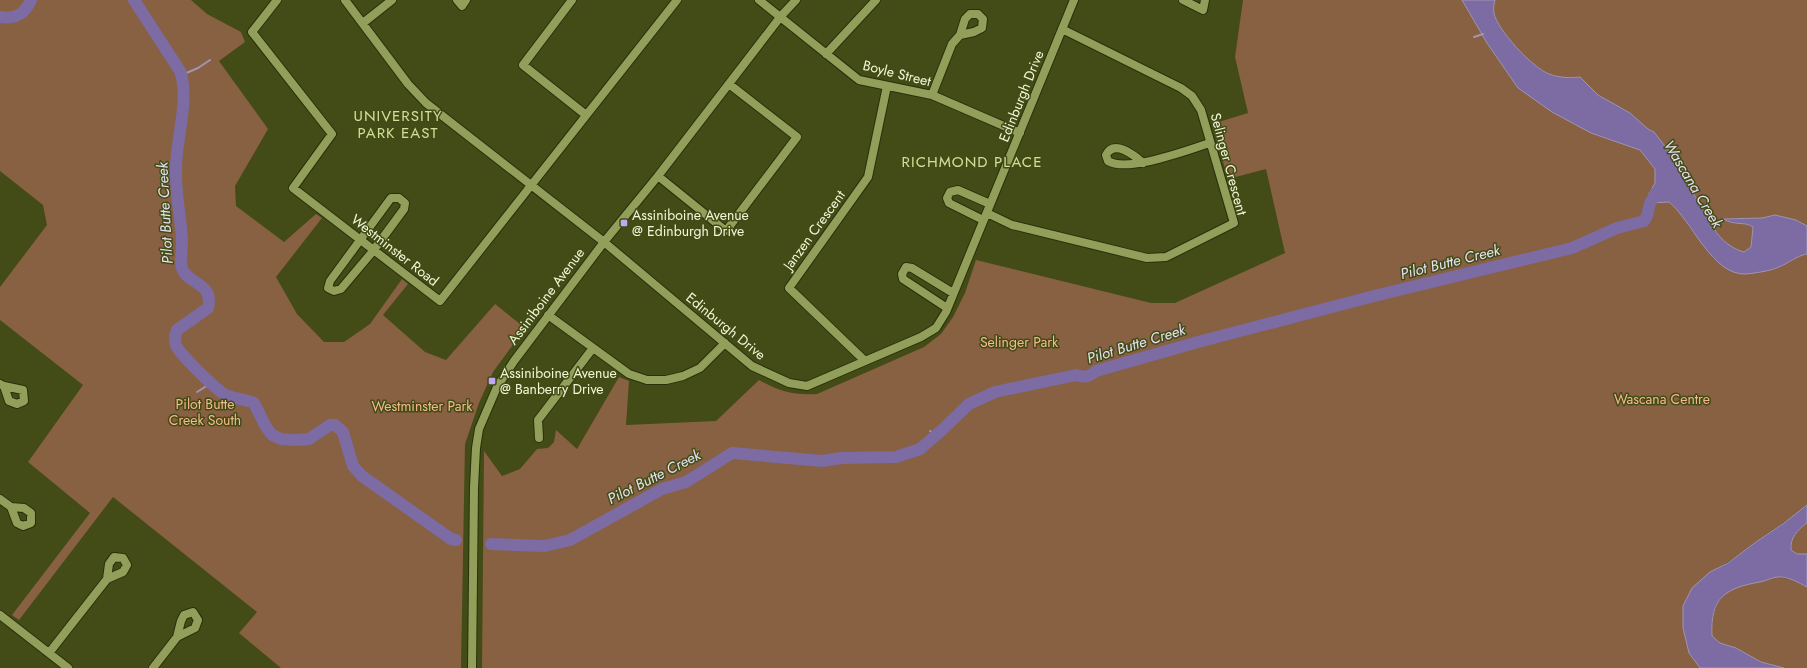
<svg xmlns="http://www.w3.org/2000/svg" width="1807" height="668" viewBox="0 0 1807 668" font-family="Jost,sans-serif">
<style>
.green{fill:#886042}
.water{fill:#7d6ba3;stroke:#a095b2}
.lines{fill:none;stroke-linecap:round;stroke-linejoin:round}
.stream{stroke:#a095b2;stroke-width:2}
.river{stroke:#7d6ba3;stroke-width:12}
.minor-casing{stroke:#2a300b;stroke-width:10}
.minor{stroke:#919f5a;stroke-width:8}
.poi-dot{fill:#c0a8f4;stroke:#434b17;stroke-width:1.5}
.labels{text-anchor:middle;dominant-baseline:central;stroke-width:3;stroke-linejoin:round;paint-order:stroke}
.street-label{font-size:14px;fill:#f0f8d5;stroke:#434b17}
.poi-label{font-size:14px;fill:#f0f8d5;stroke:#434b17;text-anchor:start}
.park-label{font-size:14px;fill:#f6b98a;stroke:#434b17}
.neighbourhood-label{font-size:15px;letter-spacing:1px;fill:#d0e098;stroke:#434b17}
.water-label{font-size:15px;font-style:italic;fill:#e5e1f2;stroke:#434b17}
</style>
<rect width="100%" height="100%" fill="#434b17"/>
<path class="green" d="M0 0H191L207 14 241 32 245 42 219 61 268 129 235 186 236 206 284 242 316 214 322 218 276 277 297 314 324 342H344L370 324 402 279 408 284 383 315 425 352 446 360 495 304 525 328 493 372 479 403 465 444 461 668H281L239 633 257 612 113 497 19 620 12 615 90 513 28 462 83 385 0 320V287L47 225 43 205 0 171Z
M1243 0H1462L1487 43 1518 88 1591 133 1640 150 1655 169V183L1649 194 1660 202H1669L1678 209 1690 228 1714 259 1778 268 1800 255 1807 254V505C1791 518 1774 529 1757 541 1740 553 1729 563 1710 572L1689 653 1700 668H482L484 451 502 476 520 469 537 449 548 448 554 442 556 430 577 449 619 377 629 381 626 425 716 421 759 380C781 392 791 395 817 394L924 347 941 334 953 317 965 293 976 260 1151 303H1175L1285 253 1266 169 1228 179 1212 124 1248 113 1235 57Z
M1495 0H1807V226L1796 220 1775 215 1762 218 1724 219C1734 225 1744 222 1753 227L1751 247 1744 252C1728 248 1710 231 1710 214L1701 206 1684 178 1682 168 1654 132 1648 129 1630 113 1598 95 1580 77C1570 78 1560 78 1549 74 1533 68 1497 30 1494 13 1493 9 1494 4 1495 0Z
M1807 523V554H1797L1791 550C1790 538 1797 530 1807 523Z
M1778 577 1790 579 1807 587V668H1784L1761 662 1736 648 1720 643 1712 636C1711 613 1717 593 1741 585 1753 581 1766 581 1778 577Z"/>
<path class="water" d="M1462 0H1495C1494 4 1493 9 1494 13 1497 30 1533 68 1549 74 1560 78 1570 78 1580 77L1598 95 1630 113 1648 129 1654 132 1682 168 1684 178 1701 206 1710 214C1710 231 1728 248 1744 252L1751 247 1753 227C1744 221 1735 226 1723 219L1762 218 1775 215 1796 220 1807 226V254C1796 256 1789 263 1779 267 1770 271 1756 273 1746 274 1712 276 1691 219 1669 202L1650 203 1649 194 1655 183V169L1640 150 1591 133 1552 112 1518 88 1487 43Z
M1807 505V523C1797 530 1790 538 1791 550L1797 554H1807V587C1799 583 1788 576 1778 577 1773 577 1766 581 1760 582 1725 588 1710 598 1712 636L1720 643 1736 648 1761 662 1784 668H1700L1689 653 1683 628V606L1692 588 1710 572 1728 563 1756 542 1784 523Z"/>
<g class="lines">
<path class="stream" d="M1474 37 1483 34
M182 78 184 74 198 68 210 60
M197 392 208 385 215 387
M930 431 933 433H938"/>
<path class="river" d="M134 0 180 71C190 100 176 138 176 168 175 193 181 217 182 241 182 248 181 255 181 263 182 285 215 280 208 308L177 330C175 335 174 340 176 345 179 354 216 389 224 394 233 399 245 399 254 403L266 427 272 435 281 439 295 440 309 439 330 425H335L343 432 353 466 362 476 451 539 456 540
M0 17C16 19 25 14 31 0
M491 544 545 546 570 540 662 489 686 482 732 453 822 461 841 458 896 457 920 449 942 430 969 404 995 392 1076 375C1085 378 1089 377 1096 371L1198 342 1374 296 1572 248 1617 228 1644 221 1647 216 1650 203 1656 193 1659 191"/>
<defs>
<path id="minor" d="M277 0 252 32 332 134 293 188 440 301 677 0
M345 0 408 84 426 103 604 242 752 366 789 383 807 386 921 337 936 328 946 312 1074 0
M457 0 462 6 466 0
M572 0 523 65 586 115
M759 0 859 80 932 95 1020 133
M1183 0 1203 10 1205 0
M363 23 392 0
M826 54 876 0
M932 95 952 44 960 35 965 19 970 14H978L983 19 982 28 974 32 960 35
M1143 163C1134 155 1114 139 1106 155L1108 161C1128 173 1187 150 1210 143
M658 176 726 231 797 137 729 84
M391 198H399L405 203 404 209 373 251 341 289 334 291 328 288 330 281Z
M987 213 1012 225 1147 258 1166 257 1234 223 1201 110 1192 96 1181 88 1062 29
M983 220 949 203 947 198 950 192 958 190 990 204
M947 308 903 279 902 274 906 267 912 268 953 293
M548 315 629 374 647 380H666L683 376 700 368 725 343
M865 361 789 288 868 177 887 86
M0 384 4 386 23 390 24 401 17 404 9 401 4 386
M539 438 538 420 593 348
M0 499 11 507 17 523 23 526 31 523V513L24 508 11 507
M0 615 68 668
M49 653 107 579 123 572 127 565 123 558 114 557 109 564 107 579
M153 668 177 637 195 628 198 620 193 612 184 615 181 621 177 637
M472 668 474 487 476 448 479 429 497 387 514 361 604 242 658 176 781 16 796 0"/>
</defs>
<use href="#minor" class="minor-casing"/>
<use href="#minor" class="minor"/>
</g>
<g class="poi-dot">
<rect x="620" y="219" width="8" height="8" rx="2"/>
<rect x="488" y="377" width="8" height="8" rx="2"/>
</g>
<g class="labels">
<g class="street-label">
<text transform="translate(897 73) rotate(14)">Boyle Street</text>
<text transform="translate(1021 96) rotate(-68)">Edinburgh Drive</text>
<text transform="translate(1229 164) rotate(75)">Selinger Crescent</text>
<text transform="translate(814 230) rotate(-54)">Janzen Crescent</text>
<text transform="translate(395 250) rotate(38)">Westminster Road</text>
<text transform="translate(546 296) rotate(-53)">Assiniboine Avenue</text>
<text transform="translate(726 326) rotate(39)">Edinburgh Drive</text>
</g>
<g class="poi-label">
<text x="632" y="215">Assiniboine Avenue<tspan x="632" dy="16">@ Edinburgh Drive</tspan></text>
<text x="500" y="373">Assiniboine Avenue<tspan x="500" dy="16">@ Banberry Drive</tspan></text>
</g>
<g class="park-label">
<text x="1019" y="342">Selinger Park</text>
<text x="1662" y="399">Wascana Centre</text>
<text x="205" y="404">Pilot Butte<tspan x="205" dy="16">Creek South</tspan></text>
<text x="422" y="406">Westminster Park</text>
</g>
<g class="neighbourhood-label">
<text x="398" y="116">UNIVERSITY<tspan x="398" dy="17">PARK EAST</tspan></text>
<text x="972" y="162">RICHMOND PLACE</text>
</g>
<g class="water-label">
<text transform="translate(1693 184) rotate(59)">Wascana Creek</text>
<text transform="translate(165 213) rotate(-93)">Pilot Butte Creek</text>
<text transform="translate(1450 262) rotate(-14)">Pilot Butte Creek</text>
<text transform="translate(1136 344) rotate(-17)">Pilot Butte Creek</text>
<text transform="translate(654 477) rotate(-27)">Pilot Butte Creek</text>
</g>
</g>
</svg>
